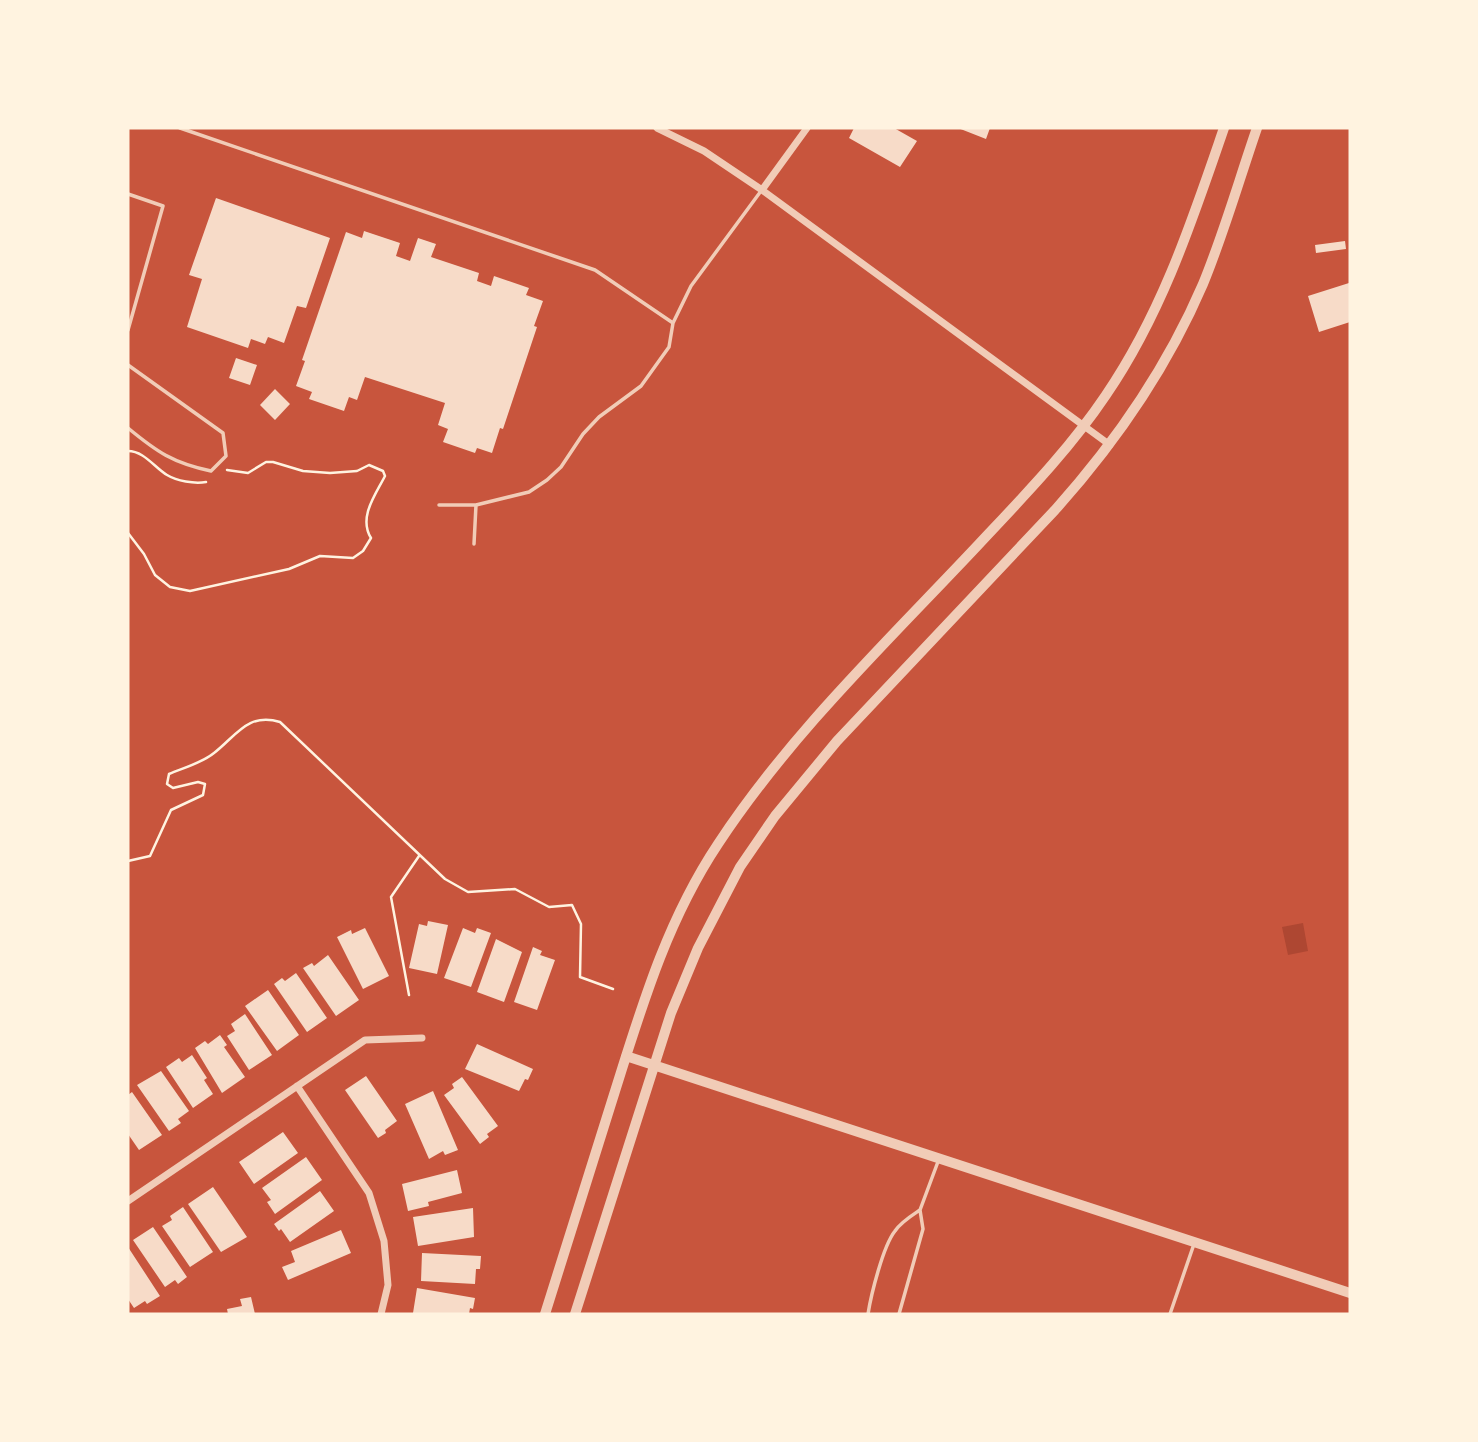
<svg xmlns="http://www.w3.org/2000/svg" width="1478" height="1442" viewBox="0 0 1478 1442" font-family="Raleway,sans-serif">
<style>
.green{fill:#ae4732}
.building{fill:#f7dbc8}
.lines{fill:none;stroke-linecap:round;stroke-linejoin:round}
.path{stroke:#fff3e0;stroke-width:2.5}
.service{stroke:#f1ccb7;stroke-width:3.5}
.minor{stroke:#f1ccb7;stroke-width:7}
.tertiary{stroke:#f1ccb7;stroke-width:10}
</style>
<rect width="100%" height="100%" fill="#c8553d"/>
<path class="green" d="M1303 923 1308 951 1288 955 1282 927Z"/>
<path class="building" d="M854 128H894L917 141 900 167 849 138Z
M958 128H990L986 139Z
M216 198 330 238 306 308 297 306 284 343 268 337 265 344 251 339 248 348 187 327 202 279 189 275Z
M364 231 400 243 396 256 410 261 418 238 436 244 431 257 479 273 477 281 491 286 494 276 529 288 526 295 543 301 534 326 537 327 503 429 500 428 492 453 477 448 475 453 443 442 448 429 438 425 445 403 365 377 357 400 349 397 344 411 309 399 312 392 296 386 305 361 302 360 346 232 362 238Z
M1345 241 1346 249 1316 253 1315 245Z
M1349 283 1350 322 1319 332 1308 296Z
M236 358 257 365 250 385 229 378Z
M275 389 290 404 275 420 260 405Z
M428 921 448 925 437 974 409 968 419 924 427 926Z
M365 928 389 976 363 989 337 937 351 930 352 934Z
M463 928 475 933 477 928 491 933 471 987 444 978Z
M496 939 522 952 504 1002 477 992Z
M533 947 542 951 540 955 555 960 537 1010 514 1002Z
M328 955 359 1000 336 1016 303 968 312 963 314 966Z
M296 973 327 1018 307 1032 274 984 282 978 285 981Z
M268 990 299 1035 277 1051 245 1006Z
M245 1014 272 1055 249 1070 227 1036 235 1031 231 1024Z
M220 1035 227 1045 224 1047 245 1077 222 1093 195 1048 205 1041 208 1044Z
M477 1044 533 1069 528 1080 525 1079 519 1091 465 1069Z
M192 1055 207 1078 204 1080 213 1094 193 1108 166 1067 179 1058 182 1062Z
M161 1071 189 1111 178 1119 181 1123 169 1131 137 1085Z
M366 1076 397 1121 385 1130 386 1133 378 1138 345 1090Z
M462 1077 498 1126 487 1134 489 1137 480 1144 444 1095 454 1088 452 1084Z
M433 1091 458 1150 445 1155 443 1151 429 1159 405 1104Z
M132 1092 162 1135 139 1150 128 1134V1095Z
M283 1132 298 1153 254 1184 239 1162Z
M306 1157 322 1180 275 1214 267 1202 271 1200 262 1188Z
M457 1170 462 1193 428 1202 429 1206 408 1211 402 1184Z
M213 1187 247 1237 221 1252 188 1204Z
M320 1191 334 1211 290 1242 281 1229 279 1231 274 1224Z
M183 1207 213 1252 190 1267 162 1226 172 1220 170 1216Z
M473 1208 474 1237 418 1246 413 1217Z
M153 1227 187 1277 178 1284 175 1280 165 1287 133 1240Z
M341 1230 351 1253 288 1280 282 1267 295 1262 291 1251Z
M128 1247 160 1296 147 1304 145 1301 134 1308 128 1299Z
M422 1253 481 1256 480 1269H476L475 1284 421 1281Z
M417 1288 475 1298 473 1309 470 1308 469 1314 413 1313Z
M251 1297 255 1314H228L227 1309 242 1306 240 1299Z"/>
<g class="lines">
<path class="path" d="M128 451C144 451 154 467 167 475 177 481 194 484 206 482
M128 533 144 554 155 575 170 587 190 591 289 569 320 556 353 558 363 551 371 538C358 517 376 494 385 476L383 471 369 465 357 471 330 473 303 471 273 462H266L248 473 227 470
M128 861 150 856 171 810 203 795 205 784 198 782 173 788 167 784 169 774C183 768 202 763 214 753 236 736 248 712 280 722L445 879 468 892 515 889 549 907 572 905 581 924 580 977 613 989
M409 995 391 897 419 856"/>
<path class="service" d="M180 128 595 270 673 323
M128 194 163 206 128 330
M128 365 223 433 226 456 211 471C173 463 157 452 128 428
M439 505H476L529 492 547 480 561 467 583 434 599 417 641 386 669 347 673 323 691 286 761 191
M474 544 476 505
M868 1314C871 1295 883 1246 895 1231 901 1222 911 1216 920 1210
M899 1314 923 1229 920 1210 939 1159
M1170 1314 1194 1244"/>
<path class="minor" d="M657 128 704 151 762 190 1110 445
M762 190 807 128
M297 1086 369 1193 384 1241 388 1285 381 1314
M128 1201 365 1040 422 1038"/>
<path class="tertiary" d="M626 1056 1350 1293
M545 1314C569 1239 592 1163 616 1088 643 1002 668 919 718 844 791 733 889 640 979 544 1024 496 1069 450 1106 395 1162 313 1192 221 1224 128
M575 1314 671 1013 698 948 740 867 775 816 837 741 1055 510C1116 442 1167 368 1203 284 1224 233 1239 180 1257 128"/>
</g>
<rect width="1478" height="1442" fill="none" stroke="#fff3e0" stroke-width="259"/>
</svg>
